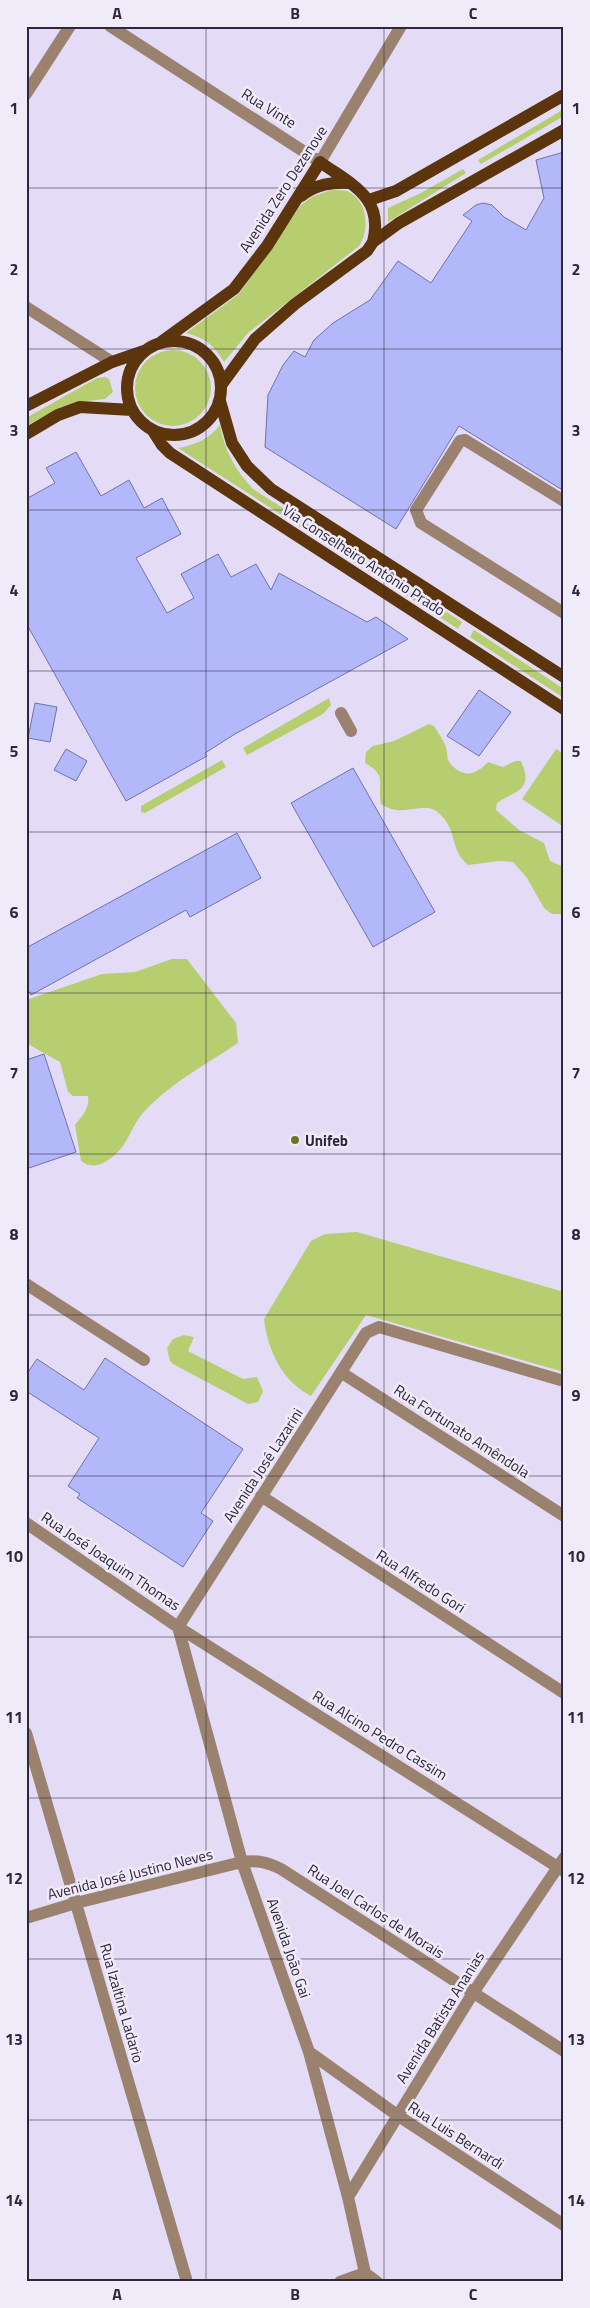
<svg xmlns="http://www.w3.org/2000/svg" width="590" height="2308" viewBox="0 0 590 2308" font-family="'Titillium Web',sans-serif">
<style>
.green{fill:#b6ce6f}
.building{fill:#b3b8fa;stroke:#6f72ad}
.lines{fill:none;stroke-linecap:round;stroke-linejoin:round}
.minor{stroke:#9a826f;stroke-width:12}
.major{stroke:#5d350d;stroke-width:12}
.grid{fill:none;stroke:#2f263e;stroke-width:1;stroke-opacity:0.55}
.poi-dot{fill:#667827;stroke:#f0ebf8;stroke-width:2}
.labels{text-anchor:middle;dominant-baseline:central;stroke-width:5;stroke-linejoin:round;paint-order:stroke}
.street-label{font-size:15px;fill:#2f263e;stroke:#f0ebf8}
.poi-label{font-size:15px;font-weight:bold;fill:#2f263e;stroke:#f0ebf8;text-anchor:start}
.neatline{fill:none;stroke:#2f263e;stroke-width:2}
.grid-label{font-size:16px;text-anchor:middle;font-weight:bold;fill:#2f263e}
</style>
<rect width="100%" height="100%" fill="#e4dcf6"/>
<path class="green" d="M564 109V116L481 164 478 160Z
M463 169 466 173 388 222V208L421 193Z
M331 190C336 190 342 190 347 191 368 200 370 230 359 246L248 333 224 362C214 345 205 338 186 333L239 294 301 205 312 197Z
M135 388a38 38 0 1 1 76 0a38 38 0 1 1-76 0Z
M105 377 109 379 113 392 105 399 78 402 61 407 26 426V418L97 378Z
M220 425C224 450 236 471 253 489L462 622 458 629 178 448C195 445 209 439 220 425Z
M474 630 564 689V698L470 637Z
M329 698 331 705 323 714 247 755 243 748Z
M429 724 434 726C438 733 444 740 446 748 448 753 446 758 450 763 463 779 476 775 488 762L503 767 515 761H521C535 792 513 791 497 803L496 810 519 830 544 843 550 861 564 867V914H552L544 908 527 878 513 862 499 861 468 865C448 848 459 828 436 811 422 801 403 819 381 804 377 782 388 776 365 763L366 752 373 746 394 741Z
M556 749 564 754V827L522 799Z
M222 760 226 767 145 813 141 812V806Z
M172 959H187L236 1023 238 1043C205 1065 169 1084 142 1114 132 1126 127 1145 115 1155 103 1164 94 1170 81 1161L75 1125C82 1116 90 1108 88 1096H73L68 1092 60 1062 26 1043V997L29 999 102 974 135 972Z
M357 1232 564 1292V1372L366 1315 311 1396C282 1381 268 1351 264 1319L311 1241 325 1234Z
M184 1335 194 1337 188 1351 243 1379 257 1377 263 1391 258 1402 248 1404 173 1364 170 1361 167 1348 173 1339Z"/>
<path class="building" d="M564 152V491L459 426 396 529 265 447 268 395 283 365 294 351 305 357 314 340 333 323 370 300 398 261 431 283 472 221 463 215 476 205 483 203 492 205 504 217 526 230 544 198 536 160Z
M76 452 101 496 129 480 144 508 162 498 181 534 136 558 167 613 194 598 181 574 218 554 231 577 256 564 271 590 279 573 367 622 376 617 408 639 235 734 205 753 207 756 126 801 26 623V499L55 483 46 468Z
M479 690 511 712 479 756 447 736Z
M35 703 57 707 50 742 28 738Z
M66 749 87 761 76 781 54 770Z
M353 768 435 912 373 947 291 803Z
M237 833 261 878 190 917 186 910 31 995 26 986V948Z
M44 1054 76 1152 26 1169V1060Z
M105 1358 243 1449 201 1513 213 1521 183 1567 77 1498 80 1494 68 1486 99 1438 26 1391V1375L37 1359 84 1390Z"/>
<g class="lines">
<path class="minor" d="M110 26 320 162 401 26
M26 94 70 26
M26 307 112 362
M564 501 465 440 460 441 416 510 421 523 564 613
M341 713 351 731
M26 1284 144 1360
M342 1373 564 1516
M261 1496 564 1693
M26 1523 178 1627 564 1871
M178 1627 242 1862 309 2052 348 2197 367 2282
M178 1627 366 1333 379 1327 564 1381
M26 1733 187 2282
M26 1918 76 1903 242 1862C257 1860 267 1862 281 1869L564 2051
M309 2052 397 2115 564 2225
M348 2197 473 1993 564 1858
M340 2282 365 2273 377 2282"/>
<path class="major" d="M301 196C316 184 332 182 350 183
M369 200 396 191 564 95
M127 388a47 47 0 1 1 94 0a47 47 0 1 1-94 0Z
M161 342 234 289 267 246 320 162C352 185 384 197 373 242
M222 384 255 339 295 304 367 251 373 242 399 223 564 130
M220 401 232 443 247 466 271 489 564 677
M26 406 112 362 144 351
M153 431 162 445 170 453 564 709
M26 434 58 415 80 407 132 410"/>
</g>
<path class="grid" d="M206 26V2282M384 26V2282M26 188H564M26 349H564M26 510H564M26 671H564M26 832H564M26 993H564M26 1154H564M26 1315H564M26 1476H564M26 1637H564M26 1798H564M26 1959H564M26 2120H564"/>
<circle class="poi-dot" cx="295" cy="1140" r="5"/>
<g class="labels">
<g class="street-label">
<text transform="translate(269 108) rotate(32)">Rua Vinte</text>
<text transform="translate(283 189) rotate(-57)">Avenida Zero Dezenove</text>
<text transform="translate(364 560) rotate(33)">Via Conselheiro Antônio Prado</text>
<text transform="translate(462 1431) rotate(33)">Rua Fortunato Amêndola</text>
<text transform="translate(263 1465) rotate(-57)">Avenida José Lazarini</text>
<text transform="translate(111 1561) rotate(34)">Rua José Joaquim Thomas</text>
<text transform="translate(421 1581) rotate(33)">Rua Alfredo Gori</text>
<text transform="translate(380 1735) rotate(32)">Rua Alcino Pedro Cassim</text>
<text transform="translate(130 1874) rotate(-14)">Avenida José Justino Neves</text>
<text transform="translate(376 1911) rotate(33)">Rua Joel Carlos de Morais</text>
<text transform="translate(289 1948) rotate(71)">Avenida João Gai</text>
<text transform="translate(122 2003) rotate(74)">Rua Izaltina Ladario</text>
<text transform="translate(440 2017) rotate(-58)">Avenida Batista Ananias</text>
<text transform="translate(456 2135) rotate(33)">Rua Luis Bernardi</text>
</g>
<g class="poi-label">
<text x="305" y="1140">Unifeb</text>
</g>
</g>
<rect width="590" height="2308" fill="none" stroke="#f0ebf8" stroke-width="55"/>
<rect x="28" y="28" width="534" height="2252" class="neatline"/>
<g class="grid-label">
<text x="117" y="19">A</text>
<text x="295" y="19">B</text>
<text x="473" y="19">C</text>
<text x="14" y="114">1</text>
<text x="576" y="114">1</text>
<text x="14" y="275">2</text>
<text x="576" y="275">2</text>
<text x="14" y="436">3</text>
<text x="576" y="436">3</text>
<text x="14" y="596">4</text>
<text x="576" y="596">4</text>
<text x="14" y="757">5</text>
<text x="576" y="757">5</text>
<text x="14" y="918">6</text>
<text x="576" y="918">6</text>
<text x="14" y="1079">7</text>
<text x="576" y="1079">7</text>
<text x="14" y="1240">8</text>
<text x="576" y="1240">8</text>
<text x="14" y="1401">9</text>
<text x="576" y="1401">9</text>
<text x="14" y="1562">10</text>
<text x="576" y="1562">10</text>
<text x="14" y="1723">11</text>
<text x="576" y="1723">11</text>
<text x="14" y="1884">12</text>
<text x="576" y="1884">12</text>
<text x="14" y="2045">13</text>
<text x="576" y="2045">13</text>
<text x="14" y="2206">14</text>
<text x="576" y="2206">14</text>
<text x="117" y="2300">A</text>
<text x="295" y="2300">B</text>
<text x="473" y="2300">C</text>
</g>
</svg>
